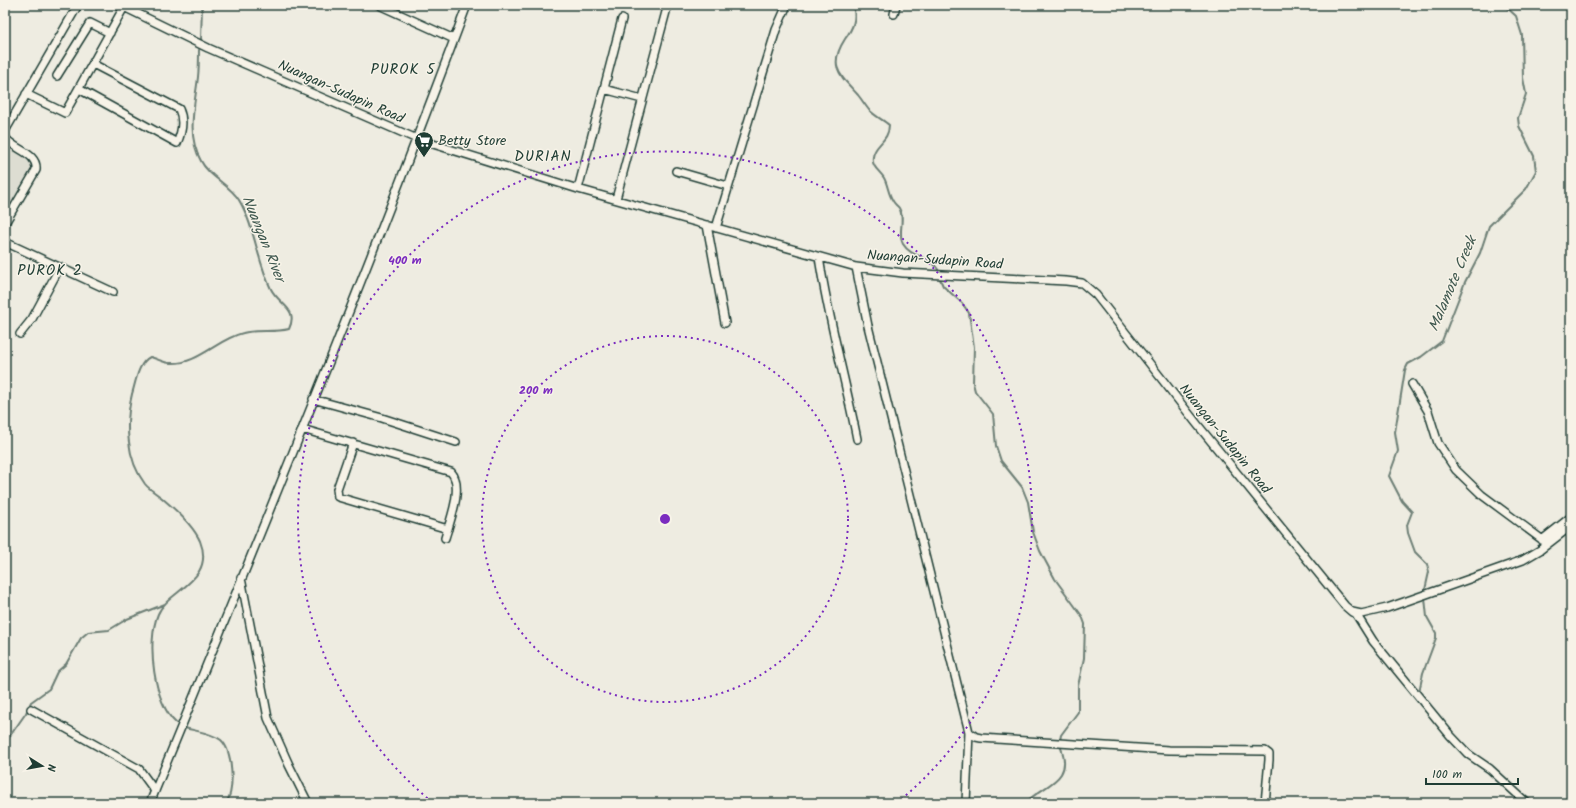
<svg xmlns="http://www.w3.org/2000/svg" width="1576" height="808" viewBox="0 0 1576 808" font-family="Kalam,sans-serif">
<style>
.built{fill:#ddddd2}
.lines{fill:none;stroke-linecap:round;stroke-linejoin:round}
.stream{stroke:#6c7e74;stroke-width:2}
.minor-casing{stroke:#1f3d34;stroke-width:10}
.minor{stroke:#f7f3e8;stroke-width:7}
.ring{fill:none;stroke:#7b2cbf;stroke-width:2;stroke-dasharray:2 4}
.labels{text-anchor:middle;dominant-baseline:central;stroke-width:3;stroke-linejoin:round;paint-order:stroke}
.street-label{font-size:14px;fill:#1f3d34;stroke:#f7f3e8}
.poi-label{font-size:14px;fill:#1f3d34;stroke:#f7f3e8;text-anchor:start}
.neighbourhood-label{font-size:15px;letter-spacing:1px;fill:#1f3d34;stroke:#f7f3e8}
.water-label{font-size:15px;font-style:italic;fill:#3f584f;stroke:#f7f3e8}
.centre{fill:#7b2cbf;stroke:#f7f3e8;stroke-width:2}
.ring-label{font-size:12px;text-anchor:middle;font-weight:bold;fill:#7b2cbf;stroke:#f7f3e8;stroke-width:3;stroke-linejoin:round;paint-order:stroke}
</style>
<rect width="100%" height="100%" fill="#eeece1"/>
<filter id="ink" filterUnits="userSpaceOnUse"><feTurbulence type="fractalNoise" baseFrequency=".025" numOctaves="2"/><feDisplacementMap in="SourceGraphic" scale="8" xChannelSelector="R" yChannelSelector="G"/><feConvolveMatrix kernelMatrix="1 2 1 2 8 2 1 2 1" color-interpolation-filters="sRGB"/></filter>
<g filter="url(#ink)">
<path class="built" d="M5 142 32 159 35 169 5 220Z"/>
<g class="lines">
<path class="stream" d="M853 5C857 19 853 28 845 39 827 67 841 76 858 95 862 100 865 105 869 110 875 116 883 120 889 125 889 142 874 144 873 157 871 167 880 171 884 178 888 185 888 194 893 201 894 204 897 205 899 208 906 219 897 233 903 244 912 259 931 255 939 271
M201 40 202 5
M940 279 943 286 962 303 969 313 974 347 973 383 975 391 993 414 996 446 1001 461 1022 487 1028 502 1033 532 1040 551 1055 579 1082 616 1085 624 1084 658 1078 686V712L1061 735 1060 740
M1425 590 1429 572 1427 564 1415 552 1408 533 1407 525 1412 512 1402 501 1389 476 1398 451 1395 432 1405 370 1408 364 1421 357 1442 341 1465 282 1480 253 1489 226 1526 189 1536 171 1534 156 1519 126 1518 118 1526 94 1523 78 1522 35 1516 16 1504 5
M1419 692 1423 673 1436 638V633L1427 617 1425 598
M176 723C154 704 146 642 158 614 168 590 216 581 200 541 193 525 175 509 162 498 157 494 149 489 145 484 126 459 125 423 132 394 136 381 138 363 150 357 156 358 164 363 170 363 198 365 217 339 243 333 258 329 274 333 289 329 299 308 279 305 271 289 257 261 255 227 239 200 229 184 209 177 201 161 186 135 195 104 198 77 199 68 199 59 199 50
M185 728C196 731 212 733 221 740 233 751 235 790 226 803
M5 743 26 713 31 702 49 689 57 672 66 664 81 638 88 632 109 630 127 619 165 604
M1025 803C1044 784 1074 781 1061 748"/>
<defs>
<path id="minor" d="M120 5 208 48 417 139 578 189 856 267 903 273 1066 281 1082 283 1096 295 1197 424 1345 606 1352 612 1361 614 1387 608 1523 560 1540 550 1571 526
M379 5 454 39
M894 14 896 5
M57 76 90 23 110 33
M79 89 177 143C182 132 184 120 179 109L93 64
M604 89 642 99
M26 94 65 113 124 7
M5 131 78 5
M5 137C13 150 38 152 36 170L5 223
M676 171 728 186
M578 189 622 19
M616 199 667 8
M707 225 725 323
M716 228 776 30 787 5
M5 242 113 292
M819 257C828 318 845 378 857 439
M856 267 868 326 969 732 966 803
M20 334 32 319 60 267
M1412 384 1428 411 1438 443 1456 470 1482 495 1548 544
M313 399 382 418 456 442
M302 429 451 472C464 486 450 521 445 538
M353 443 337 489 338 497 448 529
M1542 540 1571 517
M241 578 268 718 289 765 308 803
M1356 614 1373 641 1450 735 1468 754 1490 769 1527 803
M31 709 139 769 155 791
M969 732 976 737 981 738 1169 750 1265 751 1269 754V760L1265 803
M150 803C259 538 367 273 467 5"/>
</defs>
<use href="#minor" class="minor-casing"/>
<use href="#minor" class="minor"/>
</g>
</g>
<g class="ring">
<circle cx="665" cy="519" r="183"/>
<path d="M432 802A367 367 0 1 1 898 802"/>
</g>
<defs>
<symbol id="supermarket-pin" viewBox="-11 -11 22 30"><path d="M0 17L-7.5 6A9.5 9.5 0 1 1 7.5 6Z" fill="#1f3d34" stroke="#f7f3e8"/><path d="M-6-5.5h2.5l.6 2H6L4.5 2H-2.5L-4.4-4H-6ZM-1.5 3.2a1.3 1.3 0 1 0 .1 0ZM3 3.2a1.3 1.3 0 1 0 .1 0Z" fill="#fff"/></symbol>
</defs>
<g fill-rule="evenodd">
<use href="#supermarket-pin" x="413" y="130" width="22" height="30"/>
</g>
<g class="labels">
<g class="street-label">
<text transform="translate(341 92) rotate(24)">Nuangan-Sudapin Road</text>
<text transform="translate(935 260) rotate(4)">Nuangan-Sudapin Road</text>
<text transform="translate(1225 439) rotate(51)">Nuangan-Sudapin Road</text>
</g>
<g class="poi-label">
<text x="438" y="141">Betty Store</text>
</g>
<g class="neighbourhood-label">
<text x="403" y="70">PUROK 5</text>
<text x="543" y="157">DURIAN</text>
<text x="50" y="271">PUROK 2</text>
</g>
<g class="water-label">
<text transform="translate(263 239) rotate(68)">Nuangan River</text>
<text transform="translate(1453 284) rotate(-67)">Malamote Creek</text>
</g>
</g>
<circle cx="665" cy="519" r="6" class="centre"/>
<g class="ring-label">
<text x="405" y="264">400 m</text>
<text x="536" y="394">200 m</text>
</g>
<rect width="1576" height="808" fill="none" stroke="#f7f3e8" stroke-width="20"/>
<rect x="10" y="10" width="1556" height="788" fill="none" stroke="#1f3d34" stroke-width="1.5" filter="url(#ink)"/>
<g transform="translate(42 766) rotate(101)" stroke="#f7f3e8" stroke-width="3" paint-order="stroke">
<path d="M0-3L7 15L0 10L-7 15Z" fill="#1f3d34"/>
<text y="-6" font-size="11" font-weight="bold" text-anchor="middle" fill="#1f3d34">N</text>
</g>
<path d="M1426 778v6h92v-6" fill="none" stroke="#1f3d34" stroke-width="2"/>
<text x="1432" y="778" font-size="12" fill="#1f3d34" stroke="#f7f3e8" stroke-width="3" paint-order="stroke">100 m</text>
</svg>
